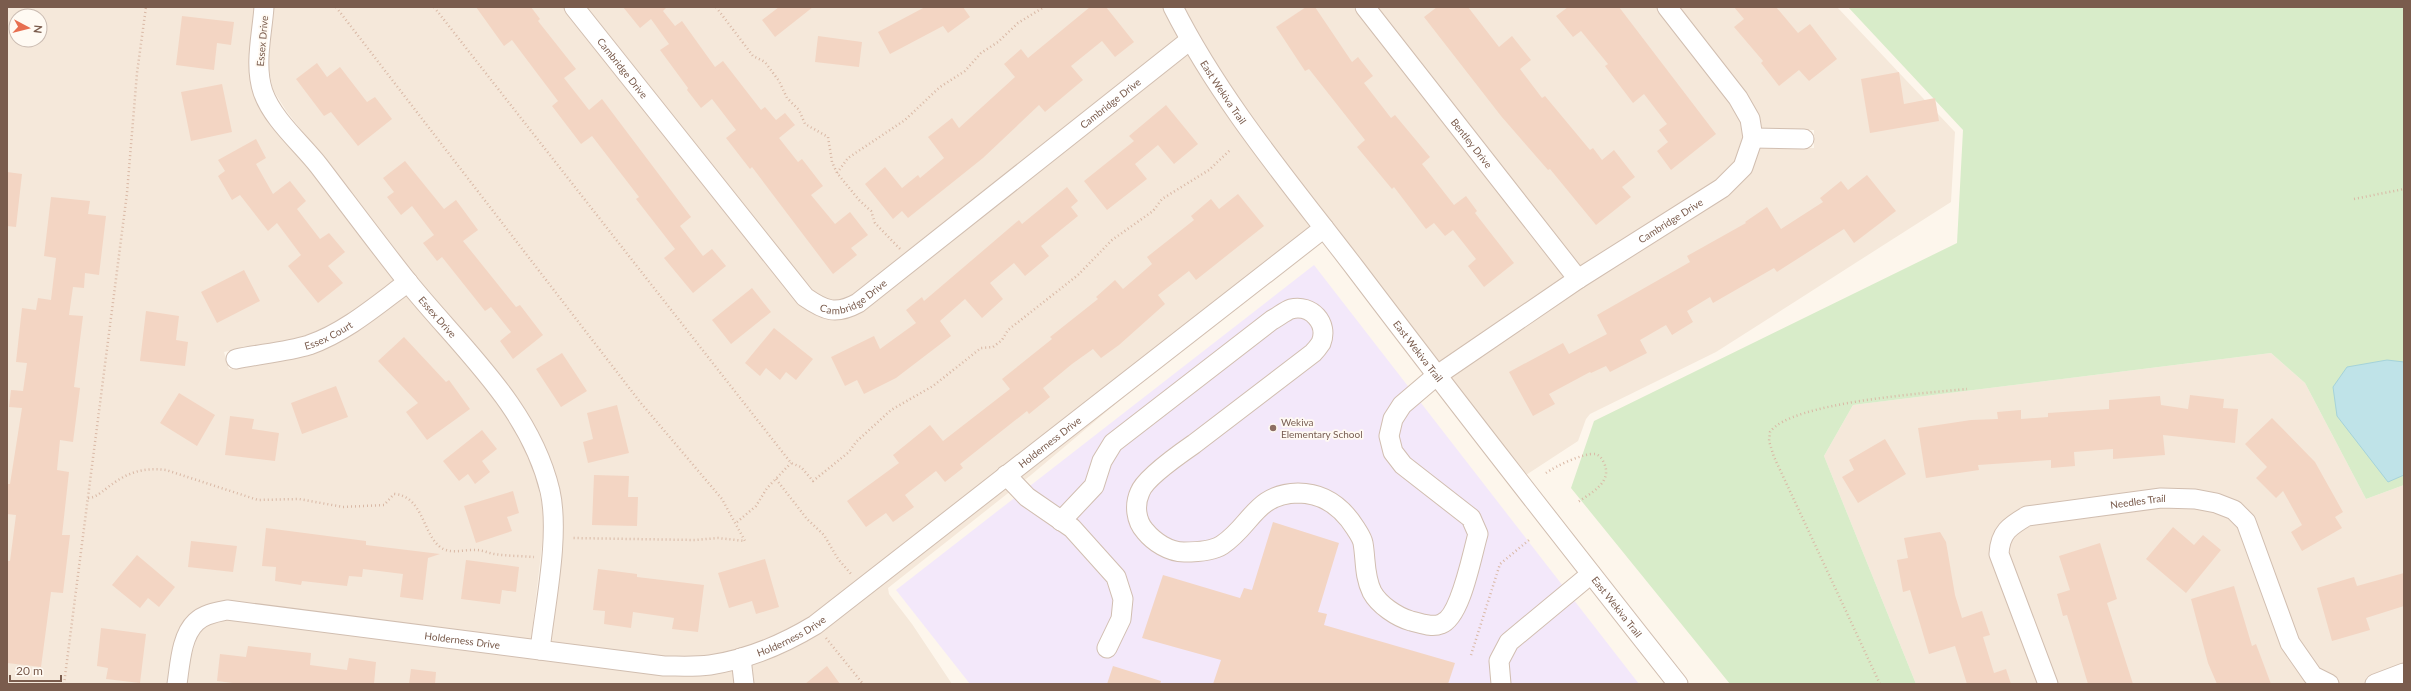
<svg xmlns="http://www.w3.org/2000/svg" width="2411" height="691" viewBox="0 0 2411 691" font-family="Lato,sans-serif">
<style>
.residential{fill:#f5e8da;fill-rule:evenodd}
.education{fill:#f3e8fa}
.green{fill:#d8ecc9}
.water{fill:#bfe3e8;stroke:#a5d3da}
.building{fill:#f3d5c3}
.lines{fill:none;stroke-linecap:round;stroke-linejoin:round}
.minor-casing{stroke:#d1beb0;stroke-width:21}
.path{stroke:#d9b8a5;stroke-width:2.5;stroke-dasharray:1 3;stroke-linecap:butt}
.minor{stroke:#fff;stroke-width:19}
.education-dot{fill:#8d6e63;stroke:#fffaf3;stroke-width:1.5}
.labels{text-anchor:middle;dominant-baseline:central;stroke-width:3.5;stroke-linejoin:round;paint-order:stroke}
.street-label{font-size:10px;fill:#7a5c4d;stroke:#fffaf3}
.education-label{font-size:10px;fill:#785e54;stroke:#fffaf3;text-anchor:start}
</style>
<rect width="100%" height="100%" fill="#fdf6ec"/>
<path class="residential" d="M7 7H254L249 65 254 94 271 122 301 158 395 280 347 315 305 337 224 352 229 369 313 353 406 295 481 381 522 441 535 473 544 513 543 537 531 640 228 601 204 606 187 618 178 632 171 656 167 684H7ZM16 16H40V40H16Z
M274 7H563L797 302 812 313 827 319 847 318 864 310 1187 54 1241 135 1311 226 809 618 779 636 738 650 707 657 664 658 551 643 563 539V512L554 468 539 433 497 371 416 277 287 112 273 90 268 66Z
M587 7H1162L1178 37 852 296 842 301 832 302 812 291Z
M1184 7H1353L1564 277 1438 363 1338 229 1257 127 1198 35Z
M1377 7H1656L1729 102 1740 121 1743 136 1734 162 1715 182 1580 267Z
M1679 7H1837L1955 132 1951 202 1716 352 1590 414 1586 419 1578 441 1526 475 1450 378 1584 286 1728 196 1750 172 1760 147 1814 148V130L1761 129 1759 115 1746 93Z
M2271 353 2305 383 2366 499 2404 485V684H1916L1824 456 1853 405Z
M1144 380 1031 475 888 588 889 594 912 624 952 684H754L752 664 789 651 822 632Z
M228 619 732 669 735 684H187L190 660 197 638 203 628 214 622Z"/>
<path class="education" d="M1314 265 1639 684H970L896 590Z"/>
<path class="green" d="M1848 7H2404V485L2366 499 2305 383 2271 353 1853 405 1824 456 1916 684H1730L1571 488 1594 421 1957 243 1963 130Z"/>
<path class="water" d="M2387 360 2404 362V475L2388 482 2337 416 2333 387 2347 367Z"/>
<path class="building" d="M476 7H531L540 19 538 21 576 69 564 78 589 110 602 99 691 217 680 226 703 256 712 249 726 266 693 293 664 258 675 249 636 199 639 197 592 136 581 144 552 106 558 101 512 40 504 46Z
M623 7H667L663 11 675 26 682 21 715 67 723 61 761 110 765 107 776 120 785 113 795 125 779 138 798 162 802 159 823 186 811 195 835 224 850 212 868 235 851 248 857 255 833 274 752 167 750 169 726 138 736 130 712 99 701 108 687 90 688 88 660 50 669 44 651 19 640 28Z
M779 7H813L775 37 762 20Z
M925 7H963L970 17 948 33 943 26 890 54 878 32Z
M1090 7H1106L1134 42 1115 57 1102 41 1071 66 1083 80 1045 112 1039 105 983 158 908 218 902 211 893 219 865 184 885 167 902 188 918 175 920 178 944 158 928 137 952 118 959 128 1015 77 1004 64 1021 49 1028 58Z
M1306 7H1315L1352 62 1358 57 1373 76 1364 83 1391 118 1395 115 1430 157 1422 164 1454 205 1466 196 1477 211 1475 213 1514 263 1484 287 1468 266 1476 259 1453 230 1445 236 1434 223 1426 229 1394 187 1392 189 1357 147 1365 140 1309 69 1305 71 1276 27Z
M1437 7H1468L1499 47 1512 36 1531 60 1520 69 1542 98 1545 96 1590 150 1593 148 1602 160 1614 150 1635 177 1622 187 1631 197 1596 225 1550 169 1548 170 1501 116 1424 17Z
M1568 7H1619L1716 134 1671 170 1657 151 1668 142 1659 130 1667 124 1644 94 1633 103 1605 66 1608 64 1581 31 1573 37 1556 16Z
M1734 7H1776L1798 33 1810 24 1837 59 1809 81 1799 70 1779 86 1761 63 1763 61 1734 27 1744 19Z
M182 16 234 22 231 45 217 43 214 70 176 65Z
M818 36 862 42 859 67 815 62Z
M317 63 327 77 340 67 367 102 375 97 392 119 358 146 331 112 324 116 296 79Z
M1899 72 1904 104 1935 98 1939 121 1870 133 1861 79Z
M222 84 232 132 191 141 181 92Z
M1166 105 1198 144 1174 164 1158 145 1135 164 1147 179 1107 210 1084 181 1134 141 1129 136Z
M256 139 266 158 256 164 273 194 290 181 306 201 297 209 320 239 329 233 345 252 328 266 343 283 318 303 288 266 301 255 277 223 268 231 240 195 232 200 218 176 225 171 218 160Z
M405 161 444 209 456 200 478 230 463 241 516 307 520 305 543 335 513 359 500 341 511 332 491 307 485 311 442 257 437 261 423 243 434 235 412 206 401 215 387 197 394 192 383 178Z
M7 172 22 174 16 227 7 226Z
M1867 175 1896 211 1854 243 1844 229 1777 272 1774 268 1713 303 1710 297 1687 311 1693 322 1672 335 1666 325 1640 340 1647 353 1610 372 1606 366 1591 373 1590 372 1549 394 1555 404 1533 416 1509 372 1563 343 1569 354 1607 334 1597 315 1690 262 1687 256 1746 223 1745 222 1767 207 1781 229 1823 202 1820 198 1841 181 1848 190Z
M1067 187 1078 201 1071 207 1078 216 1041 246 1049 256 1025 276 1014 263 990 283 1003 299 982 318 965 299 940 321 951 336 896 378 864 394 857 380 845 386 831 357 874 336 880 349 916 323 906 310 922 297 924 301 1019 220 1022 224Z
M1238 194 1264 226 1196 280 1189 271 1158 295 1165 304 1119 345 1101 358 1093 349 1072 364 1043 388 1050 397 1029 414 1027 411 960 464 963 468 945 482 936 471 905 495 914 507 893 522 886 513 866 527 847 501 899 463 893 455 930 425 943 441 1010 389 1002 379 1052 339 1050 337 1098 299 1096 297 1115 280 1123 289 1152 264 1147 257 1194 220 1191 216 1211 199 1219 209Z
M51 197 90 201 88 214 106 216 99 275 85 273 84 288 73 287 69 315 83 316 74 387 80 388 73 442 60 440 57 470 69 472 62 535H70L63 593 51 592 41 667 7 663V561H10L16 515 7 514V484H10L22 408 9 407 11 390 23 391 27 363 16 362 22 308 36 310 38 298 51 300 56 258 44 256Z
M244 270 260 301 217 323 201 292Z
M752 288 771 312 731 344 712 320Z
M146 311 179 316 176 340 188 342 185 366 140 361Z
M774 328 813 359 796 380 786 372 780 380 766 368 760 376 745 363Z
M404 337 446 382 449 380 470 409 427 440 406 412 418 403 378 361Z
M562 353 587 391 561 407 536 369Z
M336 386 348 417 302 434 291 403Z
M179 393 215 415 197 446 160 423Z
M2190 395 2224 399 2223 408 2238 409 2235 443 2163 435 2165 455 2113 459V449L2074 452 2075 466 2051 468V460L1978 465 1979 470 1926 478 1918 428 1971 420 1998 419 1997 412 2021 410V419L2048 417V413L2109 409V400L2160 396 2161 405 2188 409Z
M617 405 629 453 588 463 583 442 593 439 587 413Z
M230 416 254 419 252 429 279 433 275 461 225 455Z
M2272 418 2315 462 2343 512 2335 517 2342 528 2302 551 2291 532 2302 525 2283 491 2276 498 2256 478 2267 467 2245 444Z
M482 430 497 449 482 461 490 472 475 484 468 474 459 481 443 461Z
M1885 439 1906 474 1858 503 1842 477 1854 470 1849 460Z
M594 475 629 476 628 497H638L637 526 592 525Z
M513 491 519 513 507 517 512 531 476 543 464 506Z
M1273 522 1339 543 1318 612 1327 614 1324 625 1455 663 1448 684H1213L1221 660 1142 638 1163 575 1240 598 1244 588 1252 590Z
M2173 527 2194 545 2203 535 2221 550 2186 593 2146 559Z
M266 528 366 541V545L440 554 428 558 423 600 400 597 403 574 363 569 362 577 349 576 347 586 302 581 301 585 275 581 276 567 262 566Z
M1940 532 1946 542 1955 595 1962 618 1982 611 1990 635 1983 637 1994 673 2006 669 2011 684H1967L1955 646 1929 654 1910 590 1903 592 1897 560 1908 558 1904 538Z
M191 541 237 546 233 572 188 567Z
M2100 543 2117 599 2107 603 2133 684H2088L2067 615 2063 616 2057 594 2070 590 2059 556Z
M137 555 175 587 159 607 148 598 140 608 112 585Z
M765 559 779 607 756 614 752 601 729 608 718 573Z
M466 560 519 567 516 592 502 590 500 604 461 599Z
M598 569 637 574V577L704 585 698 632 672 629 674 618 633 612 631 628 604 624 605 611 593 610Z
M2404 573V606L2366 618 2370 630 2332 641 2317 588 2354 577 2357 586Z
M2234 586 2252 646 2256 644 2271 684H2217L2208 663 2191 599Z
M101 628 146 634 140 683 106 679 108 668 97 666Z
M248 646 311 653 310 665 347 670 349 658 376 662 374 684H241L217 681 220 654 246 657Z
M827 666 840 684H805Z
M1113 666 1161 681 1160 684H1107Z
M411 669 436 672 435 684H409Z"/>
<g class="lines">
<defs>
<g id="minor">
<path id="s1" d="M264 7C262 35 254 65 263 92 273 120 301 143 319 166 348 204 377 243 407 281 460 347 530 406 550 491 560 535 545 605 540 650"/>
<path id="s2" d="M574 7 805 297C825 311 836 315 858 303L1190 40"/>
<path id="s3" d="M1173 7C1221 102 1290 183 1355 268 1461 408 1569 546 1678 684"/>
<path id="s4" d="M1365 7 1578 279"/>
<path d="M1753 138 1804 139"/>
<path id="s5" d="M236 359C260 354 286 352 309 345 346 332 377 305 408 282"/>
<path d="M1006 475 1027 497 1072 528 1116 577 1123 599 1121 619 1107 648"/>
<path id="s6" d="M1061 521 1094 486 1102 461 1113 443 1272 320C1278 317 1285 311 1291 309 1311 304 1329 323 1321 343 1319 346 1316 350 1313 353 1274 383 1234 413 1194 444 1181 453 1145 478 1140 492 1134 505 1136 521 1145 531 1154 542 1169 552 1184 552 1195 552 1213 551 1222 545 1252 525 1255 494 1298 493 1325 493 1343 508 1356 529 1359 534 1362 538 1363 543 1366 560 1364 576 1372 592 1379 605 1397 617 1411 621 1421 623 1431 628 1441 624 1461 617 1472 554 1478 534L1471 518 1403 465 1393 452 1389 436 1393 419 1402 405 1436 376 1578 279 1722 188 1743 167 1753 138 1750 119 1738 98 1667 7"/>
<path d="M741 658 744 684"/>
<path id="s7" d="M177 684C180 665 181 636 196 622 204 614 217 612 227 610L664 666C679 666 695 667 710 665 749 659 782 645 815 625L1324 228"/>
<path d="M1501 684 1499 661 1509 642 1591 574"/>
<path id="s8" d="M2048 684 1999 554C2000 532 2010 526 2027 516L2161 498 2195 499 2216 503 2234 510 2246 522 2290 643 2313 676 2329 684"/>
<path d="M2375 684 2404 673"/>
</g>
</defs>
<use href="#minor" class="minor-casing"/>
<path class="path" d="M336 7 640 402 722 499 745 541 718 538 695 540 571 538
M434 7 791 463 801 467 813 481 849 452 856 442 891 410 933 386 981 348 993 347 1002 340 1008 330 1078 275 1112 240 1153 211 1162 199 1209 170 1230 150
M716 7 753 56 765 62 779 81 787 98 799 110 805 124 828 137 832 162 837 173 859 200 871 211 875 223 900 249
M837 173 848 158 905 120 940 87 965 71 981 53 998 42 1018 23 1044 7
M2354 199 2404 189
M1546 473C1556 466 1583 453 1595 454 1600 455 1602 459 1604 463 1613 482 1591 493 1578 502
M776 479 807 519 824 535 838 559 852 575
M88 498C97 497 100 493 107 488 126 473 142 467 166 470L258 500 299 499 343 507 384 505 394 494C423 496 422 532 440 547 451 555 465 549 476 550 483 550 488 553 494 554 507 556 521 556 534 557
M737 522 756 506 767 488 791 463
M826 638 863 684
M1471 655 1500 564 1529 540
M64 684 127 193 137 73 146 7
M1880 684 1774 457 1769 441 1770 432C1791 402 1928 393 1967 389"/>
<use href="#minor" class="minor"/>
</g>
<circle class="education-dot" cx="1273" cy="428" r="4"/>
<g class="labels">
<g class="street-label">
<text transform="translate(262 41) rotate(-85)">Essex Drive</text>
<text stroke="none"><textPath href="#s2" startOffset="78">Cambridge Drive</textPath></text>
<text stroke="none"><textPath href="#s3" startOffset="99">East Wekiva Trail</textPath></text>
<text stroke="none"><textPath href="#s2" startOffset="750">Cambridge Drive</textPath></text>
<text stroke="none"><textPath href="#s4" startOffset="173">Bentley Drive</textPath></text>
<text stroke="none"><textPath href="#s6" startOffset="1645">Cambridge Drive</textPath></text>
<text stroke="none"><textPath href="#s2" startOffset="426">Cambridge Drive</textPath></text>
<text stroke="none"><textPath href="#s1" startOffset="371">Essex Drive</textPath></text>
<text stroke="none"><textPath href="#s5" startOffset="96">Essex Court</textPath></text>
<text stroke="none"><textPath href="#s3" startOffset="423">East Wekiva Trail</textPath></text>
<text stroke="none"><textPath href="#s7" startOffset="997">Holderness Drive</textPath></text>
<text stroke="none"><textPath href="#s8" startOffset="301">Needles Trail</textPath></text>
<text stroke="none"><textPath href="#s3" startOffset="747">East Wekiva Trail</textPath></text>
<text stroke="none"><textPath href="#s7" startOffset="673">Holderness Drive</textPath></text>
<text stroke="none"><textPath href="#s7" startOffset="337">Holderness Drive</textPath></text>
</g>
<g class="education-label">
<text x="1281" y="422">Wekiva<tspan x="1281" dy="12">Elementary School</tspan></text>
</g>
</g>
<rect width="2411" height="691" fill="none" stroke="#7a5c4d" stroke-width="16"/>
<g transform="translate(28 28) rotate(97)"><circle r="19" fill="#fffaf3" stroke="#cabbb1"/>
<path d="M0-3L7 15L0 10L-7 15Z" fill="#e76f51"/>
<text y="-6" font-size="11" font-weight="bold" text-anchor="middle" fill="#7a5c4d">N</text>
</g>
<path d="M10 675v6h51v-6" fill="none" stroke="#7a5c4d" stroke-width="2"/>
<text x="16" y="675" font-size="12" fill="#7a5c4d" stroke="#fffaf3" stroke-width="3" paint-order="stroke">20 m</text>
</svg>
